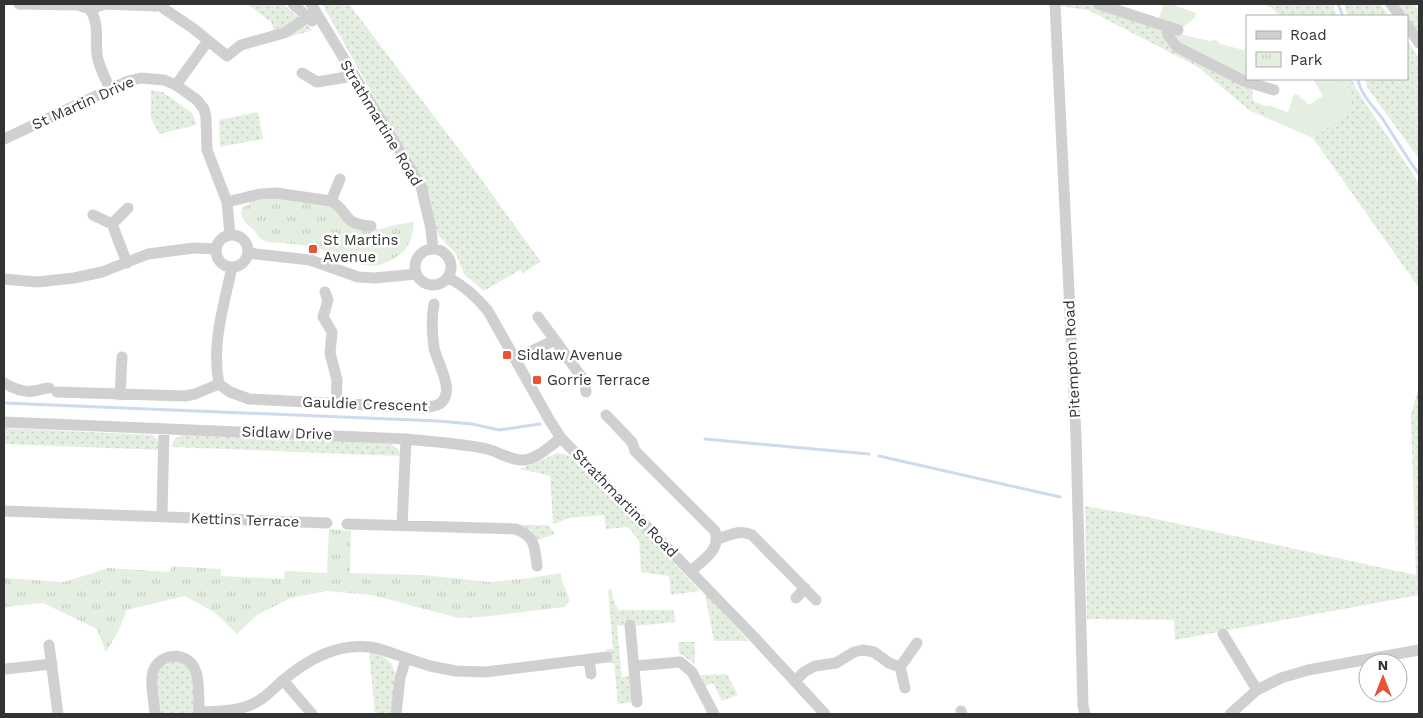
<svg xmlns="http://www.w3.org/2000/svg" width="1423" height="718" viewBox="0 0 1423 718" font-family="'Work Sans',sans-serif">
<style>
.grass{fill:url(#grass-dots)}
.park{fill:url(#park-tufts)}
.garden{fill:#e5efe1}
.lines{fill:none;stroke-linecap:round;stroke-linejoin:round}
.stream{stroke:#cedaee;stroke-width:3}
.minor{stroke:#d0d0d0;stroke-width:11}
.poi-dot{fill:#e95235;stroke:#fff;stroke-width:2}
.labels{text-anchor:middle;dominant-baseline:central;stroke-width:5;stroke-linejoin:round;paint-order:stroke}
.street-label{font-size:15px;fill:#333;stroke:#fff}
.poi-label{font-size:15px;fill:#333;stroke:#fff;text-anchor:start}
</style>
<defs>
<pattern id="grass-dots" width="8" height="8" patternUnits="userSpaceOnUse" patternTransform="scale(1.25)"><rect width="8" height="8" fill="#e5efe1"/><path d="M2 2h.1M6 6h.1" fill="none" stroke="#c5cdc2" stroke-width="1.8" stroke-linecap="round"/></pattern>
<pattern id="park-tufts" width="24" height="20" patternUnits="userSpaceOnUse" patternTransform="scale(1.25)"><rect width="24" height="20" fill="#e5efe1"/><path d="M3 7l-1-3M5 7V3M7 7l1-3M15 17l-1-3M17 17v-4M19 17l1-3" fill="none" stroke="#c5cdc2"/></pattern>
</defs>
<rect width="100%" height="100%" fill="#fff"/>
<path class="grass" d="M247 4H283L313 30 275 41 272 23Z
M322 4H349L474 169 541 262 523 273 520 270 484 291 464 274 456 254 439 236 433 223 424 185Z
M1060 4H1086L1157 26 1164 30 1163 36 1252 87 1253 101 1268 107 1264 117 1249 110 1198 67 1088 10 1059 6Z
M1263 4H1333L1337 16H1279L1272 8Z
M1344 4H1380L1389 16H1348Z
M1398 4H1414L1419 11V34Z
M1407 40 1419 58V159L1367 87 1365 79H1407Z
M1339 79H1351L1364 101 1419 183V288L1313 138 1353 108 1347 86Z
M151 90 163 92 192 113 197 125 159 134 151 118Z
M258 112 263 139 220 147 219 120Z
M1419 386V595L1175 640 1174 620 1087 619 1085 506 1142 516 1416 575 1411 415Z
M4 428 153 435 158 441 161 450 4 444Z
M182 435 391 444 398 449 401 456 171 447 175 439Z
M558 453 568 455 603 488 700 591 671 595 669 576 641 572 639 540 628 527 606 529 604 515 568 518 555 524 553 523 550 476 520 469Z
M521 525H548L555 534 538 540 531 530Z
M611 588 613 599 618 610H673L676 622 634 626V624L617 626 622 677 631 676 634 702 618 704 614 663H608L607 649H613L608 590Z
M705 594 749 641H714Z
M678 642H695V664L679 653Z
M369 652C382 655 392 659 395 673L391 714H375Z
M169 660 183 662 192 673 195 714H159L156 676 158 669Z
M727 674 738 695 722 701 713 683 705 686 700 675Z"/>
<path class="park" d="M276 198 332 205 361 228 381 229 393 225 414 222C413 230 412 240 407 247 398 259 378 269 363 265 350 262 337 255 324 250 314 246 294 244 283 243 275 242 269 244 261 239 258 237 256 233 254 230 247 224 243 222 241 212L243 207 249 204 251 201Z
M329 529 351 531 350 573 424 575 490 582 530 578 561 573 563 584 570 600 565 607 482 617 459 618 371 595 326 591 291 598 257 615 237 634 214 612 185 596 127 610 118 632 106 652 97 629 43 603 4 607V578L64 582 108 568 170 572 172 566 221 569V576L284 579 285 571 327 573Z"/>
<path class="garden" d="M1164 4H1177L1176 6 1196 13 1195 18 1183 27 1158 20Z
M1177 33 1209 41 1216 40 1220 44 1244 50 1247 45 1245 56 1247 78 1184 47 1176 36Z
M1313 79H1339L1347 86 1353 108 1313 138 1264 117 1268 105 1288 112 1294 94 1299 95 1302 100 1304 99 1308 105 1323 96Z"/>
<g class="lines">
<path class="stream" d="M1338 4 1343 16
M1358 79C1360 94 1374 107 1382 118 1395 137 1405 156 1419 174
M4 403 438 421 472 424 499 430 540 424
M705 439 869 454
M879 456 1060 497"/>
<path class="minor" d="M19 4 78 5 90 9C100 26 95 37 97 55 99 67 105 78 110 89
M293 4 312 21
M311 4 421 186 431 229 433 249
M1055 4 1076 436 1083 706 1085 714
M1098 4 1178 30
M1391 4 1400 16
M163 8 194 29 227 56 241 45 284 33 308 17
M90 9 105 4 156 6
M1407 25 1419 43
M1169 27 1168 35 1177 47 1244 81 1274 90
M302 73 317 82 353 76
M176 85 208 41
M4 139 128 81 141 78 164 80 176 85 197 100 204 109 206 117 207 150 227 202 230 235
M331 201C350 211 340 224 371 226
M227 202 260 194 276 193 331 201 340 179
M93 215 112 224 128 208
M112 224 127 263
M216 251a16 16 0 1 1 32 0a16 16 0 1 1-32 0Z
M415 267a18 18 0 1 1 36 0a18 18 0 1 1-36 0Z
M248 253 310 260 358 277 375 278 416 274
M448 277C464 286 476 296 488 311L550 421 561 438 754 637 825 714
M4 279 37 282 74 278 102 272 148 254 194 248 216 249
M325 292 328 300 323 317 332 332 330 353 337 380 336 404
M538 317 555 340
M515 359 555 340 585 382 586 392
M4 383C11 387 23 393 33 391 38 391 42 388 49 388
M219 384 230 392 249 399 426 408C433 406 442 406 445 397 451 385 437 361 434 348 432 333 431 319 434 304
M219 384C211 345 224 305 232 267
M57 392 185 396 195 394 219 384
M120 395 122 357
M606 415 632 442 635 451 715 531C721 550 704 559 691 571
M4 422 406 439C433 442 460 443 487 449 499 452 512 461 525 460 538 458 550 446 561 438
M4 511 327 523
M162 516 164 429
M347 524 516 529C535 536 535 548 537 566
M402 526 406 439
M718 539C730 535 740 529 752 535L816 600
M796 598 805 588
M630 625 637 702
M1223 634 1257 690
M49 645 58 714
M589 659 591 674
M634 666 680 662 692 672 714 714
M900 667 917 643
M5 669 52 664
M283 680 312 714
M795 681 804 672 815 666 836 663 854 652 863 650 874 652 889 663 900 667 905 688
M961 711 962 714
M199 712C214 711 231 712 245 707 260 703 271 691 282 681 307 660 336 643 370 647 382 649 394 654 406 658
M155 714C154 702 151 688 152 676 155 652 189 649 196 672 199 680 199 705 199 714
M396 714 400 678 406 658 430 666 456 671 485 672 607 657
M1230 714 1257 690 1281 678 1308 670 1419 650"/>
</g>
<g class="poi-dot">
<rect x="308" y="244" width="10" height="10" rx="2.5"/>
<rect x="502" y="350" width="10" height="10" rx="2.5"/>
<rect x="532" y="375" width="10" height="10" rx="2.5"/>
</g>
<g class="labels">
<g class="street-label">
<text transform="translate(83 103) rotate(-24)">St Martin Drive</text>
<text transform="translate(381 123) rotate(59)">Strathmartine Road</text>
<text transform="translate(1072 359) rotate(-93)">Pitempton Road</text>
<text transform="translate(365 404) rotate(2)">Gauldie Crescent</text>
<text transform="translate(287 433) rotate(2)">Sidlaw Drive</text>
<text transform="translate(625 503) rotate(46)">Strathmartine Road</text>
<text transform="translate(245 520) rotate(2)">Kettins Terrace</text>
</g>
<g class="poi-label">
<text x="323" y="240">St Martins<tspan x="323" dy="17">Avenue</tspan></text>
<text x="517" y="355">Sidlaw Avenue</text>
<text x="547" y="380">Gorrie Terrace</text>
</g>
</g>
<rect width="1423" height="718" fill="none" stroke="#333333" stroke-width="10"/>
<rect x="1246" y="15" width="162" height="65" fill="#ffffff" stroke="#adadad"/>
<rect x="1256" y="31" width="25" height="8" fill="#d0d0d0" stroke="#adadad"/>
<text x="1290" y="40" font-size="15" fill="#333333">Road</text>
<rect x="1256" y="52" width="25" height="15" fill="url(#park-tufts)" stroke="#adadad"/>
<text x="1290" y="65" font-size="15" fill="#333333">Park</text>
<g transform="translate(1383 678)"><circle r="24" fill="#ffffff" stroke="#adadad"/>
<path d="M0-4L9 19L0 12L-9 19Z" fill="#e95235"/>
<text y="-8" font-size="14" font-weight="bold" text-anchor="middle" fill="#333333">N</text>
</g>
</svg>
